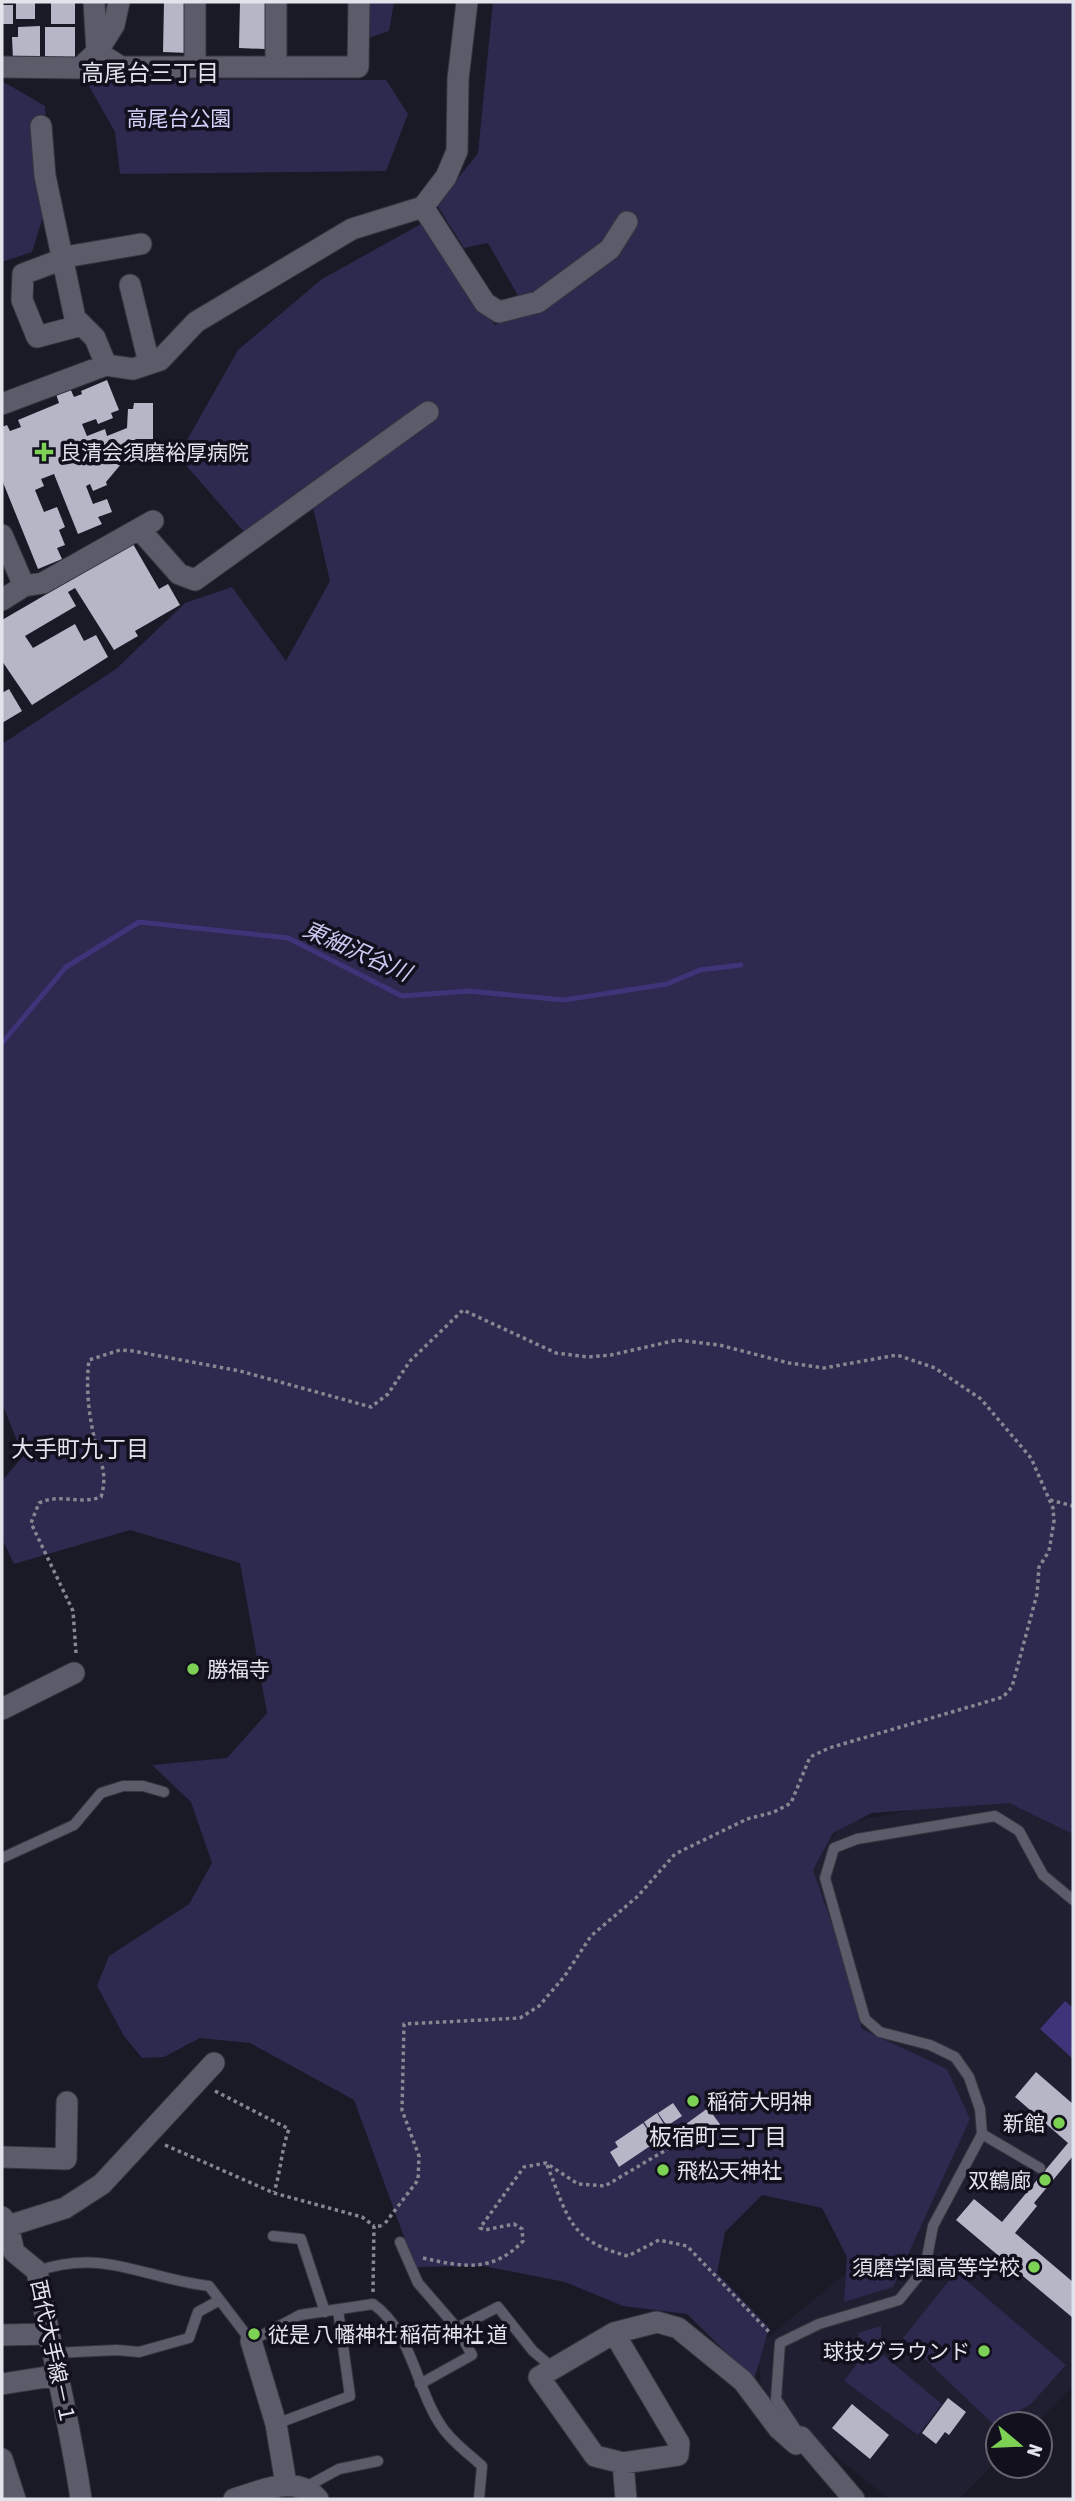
<svg xmlns="http://www.w3.org/2000/svg" width="1075" height="2501" viewBox="0 0 1075 2501" font-family="'Asap Condensed','Noto Sans JP',sans-serif">
<style>
.built{fill:#201e31}
.green{fill:#2d294f}
.water{fill:#3f3479}
.lines{fill:none;stroke-linecap:round;stroke-linejoin:round}
.stream{stroke:#3f3479;stroke-width:5}
.building{fill:#b6b6c7}
.lane-casing{stroke:#36363f;stroke-width:12}
.street-casing{stroke:#36363f;stroke-width:23}
.path{stroke:#878792;stroke-width:3.5;stroke-dasharray:3.5 3.5;stroke-linecap:butt}
.lane{stroke:#5b5b6a;stroke-width:10}
.street{stroke:#5b5b6a;stroke-width:21}
.poi-dot{fill:#7dd154;stroke:#11101c;stroke-width:2.5}
.labels{text-anchor:middle;dominant-baseline:central;stroke-width:7;stroke-linejoin:round;paint-order:stroke}
.park-label{font-size:21px;fill:#d2d1fa;stroke:#11101c}
.poi-label{font-size:21px;fill:#e3e3ec;stroke:#11101c;text-anchor:start}
.street-label{font-size:21px;fill:#e3e3ec;stroke:#11101c}
.neighbourhood-label{font-size:23px;fill:#e3e3ec;stroke:#11101c}
.water-label{font-size:23px;font-style:italic;fill:#c9c8f1;stroke:#11101c}
</style>
<rect width="100%" height="100%" fill="#1a1926"/>
<path class="built" d="M1073 1759V2386L1035 2424H998V2460L959 2499H889L762 2397 757 2346 917 2215 851 2040 810 1864 844 1823 1051 1783Z"/>
<path class="green" d="M369 2H394L389 31 366 39Z
M493 2H1073V1834L1009 1803 872 1813 833 1833 813 1870 839 1944 862 2029 947 2069 970 2119 893 2287 844 2302 847 2257 822 2208 762 2195 725 2232 717 2273 769 2328 754 2380 687 2314 623 2306 565 2282 484 2266 415 2267 354 2100 250 2043 200 2038 164 2057 142 2058 124 2036 97 1986 109 1956 189 1904 212 1863 191 1802 152 1765 227 1758 267 1713 240 1563 130 1530 14 1564 2 1539V1481L23 1456 2 1403V744L116 669 185 603 232 587 286 661 330 581 308 486 244 532 178 456 238 350 322 279 421 224 495 325 525 308 488 243 464 248 437 205 478 153Z
M85 79 386 80 408 114 386 171 120 174 115 132Z
M2 81 45 106 50 194 32 252 2 262Z
M956 2272 1066 2365 1031 2404 994 2425 903 2338Z
M881 2326V2353L942 2404 918 2435 844 2381 859 2361 858 2333Z"/>
<path class="water" d="M1065 2001 1073 2008 1072 2058 1040 2029Z"/>
<g class="lines">
<path class="stream" d="M2 1043 66 967 139 922 288 938 402 996 469 991 564 1000 667 984 700 970 741 965"/>
</g>
<path class="building" d="M16 2H35V19H16Z
M51 2H75V24H51Z
M164 2H190L188 53 163 52Z
M240 2H267L265 49 239 48Z
M2 5H13V24H2Z
M40 26V59L13 60 12 37H18V27Z
M45 27H75V58L45 59Z
M107 380 119 410 111 413 113 418 98 424 96 419 82 424 87 436 105 429 107 436 127 428 128 409H133L134 403H153V439H136L130 443 127 457 106 482 107 485 93 491 90 484 86 486 93 504 107 499 112 512 98 517 102 524 78 534 54 474 41 479 44 486 35 490 44 512 57 507 65 527 59 530 65 545 57 548 62 559 38 569 2 480V427L7 425 10 431 21 427 18 420 59 403 56 394 70 388 74 397 82 394 81 391Z
M133 544 159 589 168 584 180 605 135 631 138 636 114 650 75 588 68 592 76 606 25 636 33 648 75 624 84 641 96 635 108 657 32 705 2 661V620Z
M9 689 22 711 2 723V693Z
M1036 2072 1073 2104V2156L1034 2203 1037 2206 1015 2233 1073 2282V2318L956 2220 974 2199 1002 2222 1068 2143 1015 2097Z
M694 2095 699 2102 691 2107 686 2100Z
M673 2103 682 2116 667 2126 658 2113Z
M708 2108 722 2127 699 2143 695 2138 691 2141 684 2131 688 2128 686 2124Z
M657 2113 667 2129 654 2137 644 2122Z
M643 2123 656 2142 619 2167 610 2152 618 2147 615 2142Z
M665 2164 669 2170 661 2176 656 2169Z
M948 2398 966 2412 949 2435 945 2432 936 2444 922 2433Z
M852 2404 889 2435 870 2459 832 2428Z"/>
<g class="lines">
<defs>
<path id="lane" d="M2 1858 74 1825 101 1793 123 1786H143L164 1792
M982 2134 1040 2168
M273 2236 301 2239 325 2312
M400 2242 418 2283 457 2328 472 2355 420 2384
M37 2271C106 2248 142 2278 209 2286L251 2341 300 2315 373 2304C412 2331 416 2390 442 2427 452 2442 469 2454 482 2466L479 2499
M457 2328 498 2307 533 2351 553 2368
M54 2353 117 2350 139 2352 189 2338 198 2312 218 2301
M276 2424 350 2396 338 2310
M801 2437 776 2399 780 2343 819 2324 899 2300 925 2268 933 2226 982 2134 980 2109 969 2077 955 2057 930 2045 880 2032 865 2019 825 1878 834 1848 857 1839 995 1816 1019 1831 1043 1875 1073 1900
M304 2488 339 2469 378 2461"/>
<path id="street" d="M119 2 114 25 97 52 121 67H358L359 2
M195 2V67
M276 2V67
M2 67 80 68 97 52 94 2
M41 126 45 176 75 318 95 338 106 365
M423 207 485 303 499 312 538 302 610 249 627 222
M423 207 446 177 457 151 458 79 467 2
M130 285 149 363
M82 325 37 337 22 300 23 274 71 256 141 244
M2 404 106 365 133 369 160 360 196 322 352 229 423 207
M140 530 179 574 195 580 428 412
M2 535 24 586
M2 600 24 586 43 583 153 521
M2 1709 74 1673
M2 2157 66 2159 67 2102
M2 2217 8 2226 14 2252 37 2271C50 2347 70 2422 81 2499
M8 2226 65 2208 102 2184 214 2063
M614 2333 679 2443 678 2455 623 2463 595 2456 539 2377 614 2333 657 2322 678 2328 743 2381 779 2429 796 2444 801 2437 854 2499
M2 2335 48 2334
M251 2341 276 2424 286 2484
M2 2384 59 2375
M2 2459 15 2499
M623 2463 626 2499
M234 2499C262 2491 295 2473 318 2499"/>
</defs>
<use href="#lane" class="lane-casing"/>
<use href="#street" class="street-casing"/>
<path class="path" d="M1050 1500 1073 1506
M76 1653 73 1611 31 1523 39 1503C59 1493 79 1505 101 1497 109 1471 98 1458 93 1432 88 1408 86 1384 89 1360L120 1350 133 1351 240 1371 371 1407 388 1394 410 1361 463 1310 556 1353 588 1357 611 1355 677 1340 719 1345 789 1363 824 1368 897 1355 935 1368 981 1399 1031 1458 1053 1508 1054 1521 1049 1551 1039 1567 1037 1594 1012 1687 1003 1697 829 1748 810 1757 791 1803 774 1812 747 1819 675 1854 638 1896 591 1936 564 1977 539 2006 520 2018 404 2024 402 2110 419 2156 418 2180 383 2226
M215 2091 289 2129C281 2151 281 2171 274 2192
M165 2145 274 2193 362 2217 374 2226
M547 2165C568 2217 569 2241 628 2256L659 2240 687 2246 771 2334
M423 2258C462 2267 493 2273 523 2241L522 2229 514 2224 485 2230 480 2228 524 2167 546 2163 578 2184 605 2186 681 2141
M373 2292 374 2226H383"/>
<use href="#lane" class="lane"/>
<use href="#street" class="street"/>
</g>
<g class="poi-dot">
<path d="M40.5 441.5h7v7h7v7h-7v7h-7v-7h-7v-7h7z"/>
<circle cx="193" cy="1669" r="7"/>
<circle cx="693" cy="2101" r="7"/>
<circle cx="1059" cy="2123" r="7"/>
<circle cx="663" cy="2170" r="7"/>
<circle cx="1045" cy="2180" r="7"/>
<circle cx="1034" cy="2267" r="7"/>
<circle cx="254" cy="2334" r="7"/>
<circle cx="984" cy="2351" r="7"/>
</g>
<g class="labels">
<g class="park-label">
<text x="179" y="118">高尾台公園</text>
</g>
<g class="poi-label">
<text x="60" y="452">良清会須磨裕厚病院</text>
<text x="207" y="1669">勝福寺</text>
<text x="707" y="2101">稲荷大明神</text>
<text x="1045" y="2123" text-anchor="end">新館</text>
<text x="677" y="2170">飛松天神社</text>
<text x="1031" y="2180" text-anchor="end">双鶴廊</text>
<text x="1020" y="2267" text-anchor="end">須磨学園高等学校</text>
<text x="268" y="2334">従是 八幡神社 稲荷神社 道</text>
<text x="970" y="2351" text-anchor="end">球技グラウンド</text>
</g>
<g class="street-label">
<text transform="translate(54 2352) rotate(78)">西代大手線－１</text>
</g>
<g class="neighbourhood-label">
<text x="150" y="73">高尾台三丁目</text>
<text x="80" y="1449">大手町九丁目</text>
<text x="718" y="2137">板宿町三丁目</text>
</g>
<g class="water-label">
<text transform="translate(357 951) rotate(24)">東細沢谷川</text>
</g>
</g>
<rect width="1075" height="2501" fill="none" stroke="#e3e3ec" stroke-width="7"/>
<g transform="translate(1019 2445) rotate(109)"><circle r="33" fill="#11101c" stroke="#65646f" stroke-width="2"/>
<path d="M0-5L12 26L0 18L-12 26Z" fill="#7dd154"/>
<text y="-10" font-size="19" font-weight="bold" text-anchor="middle" fill="#e3e3ec">N</text>
</g>
</svg>
